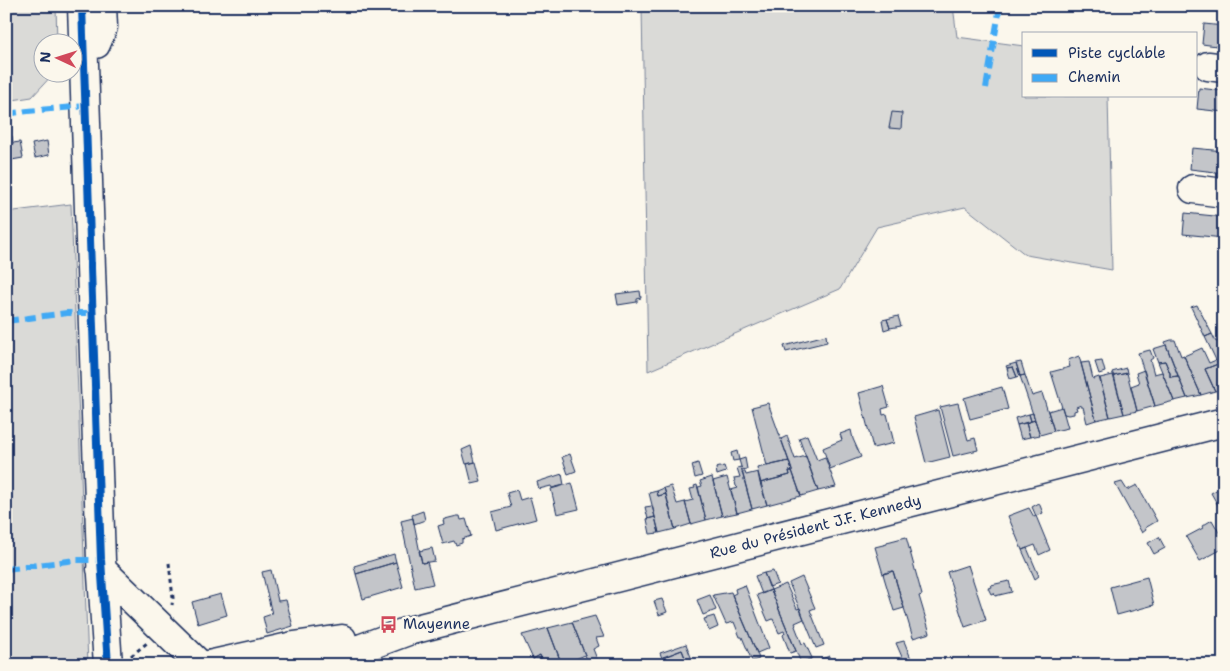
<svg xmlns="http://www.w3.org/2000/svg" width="1230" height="671" viewBox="0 0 1230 671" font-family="'Shantell Sans',sans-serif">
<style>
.green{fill:#dadad7;stroke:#7a849a}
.building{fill:#c3c5c9;stroke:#1b2f5e}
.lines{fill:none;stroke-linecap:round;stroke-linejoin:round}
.minor-casing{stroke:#1b2f5e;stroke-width:31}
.major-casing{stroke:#1b2f5e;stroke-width:31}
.path{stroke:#1b2f5e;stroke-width:3;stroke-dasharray:4 4;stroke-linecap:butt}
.minor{stroke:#fbf7ec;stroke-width:28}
.major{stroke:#fbf7ec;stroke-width:28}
.quiet{stroke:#3fa9f5;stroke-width:6;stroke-dasharray:12 6;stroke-linecap:butt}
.cycleway-casing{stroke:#fbf7ec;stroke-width:11}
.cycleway{stroke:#0057b8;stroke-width:8}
.labels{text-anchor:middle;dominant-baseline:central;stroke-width:4.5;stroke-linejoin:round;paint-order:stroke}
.street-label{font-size:15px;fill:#1b2f5e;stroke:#fbf7ec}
.poi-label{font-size:15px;fill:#1b2f5e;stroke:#fbf7ec;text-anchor:start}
</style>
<rect width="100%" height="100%" fill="#fbf7ec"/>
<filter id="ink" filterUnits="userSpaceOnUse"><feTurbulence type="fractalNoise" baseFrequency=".02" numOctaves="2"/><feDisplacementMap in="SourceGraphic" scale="10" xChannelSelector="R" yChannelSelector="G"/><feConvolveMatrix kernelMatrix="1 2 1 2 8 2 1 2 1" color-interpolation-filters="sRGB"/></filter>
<g filter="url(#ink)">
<path class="green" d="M6 6H56L57 42H42V72L54 73 32 97 6 101Z
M642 6H953L957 37 1024 46V96H1108L1112 270 1026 255 965 207 877 227 840 289 648 371Z
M71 204 88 665H6V212Z"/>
<path class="building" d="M1204 24 1224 26V47L1202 44Z
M1199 88 1224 91V112L1197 109Z
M892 112 902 113 901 129 889 128Z
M12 136 13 143 20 142 23 158 6 161V137Z
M47 141 49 155 35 158 32 144Z
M1192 148 1224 151V173L1190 169Z
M1185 213 1224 217V238L1183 234Z
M640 291 641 298 637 299V302L618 305 616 294Z
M1197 305 1212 334 1205 337 1191 307Z
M898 316 901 326 890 328 887 319Z
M887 319 890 328 884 330 882 320Z
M1212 334 1216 342 1222 339 1224 343V377L1205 337Z
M826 335 827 342 786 352 784 346Z
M1171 340H1175L1181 356 1184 355V356L1201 395 1187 398 1165 342Z
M1166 345 1178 376 1170 377V373L1165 361 1158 362 1153 349Z
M1202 348 1209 363 1216 360 1218 364 1205 369 1215 391 1201 395 1184 356Z
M1150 350 1153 358 1150 360 1154 374 1162 372 1174 401 1155 406 1138 353Z
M1079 356 1096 420 1087 423 1083 407H1081V405L1076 407 1077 410 1074 411V414L1068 415 1064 414 1051 372 1070 367 1068 360Z
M1102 361 1105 372 1099 374 1095 362Z
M1165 361 1170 373V377L1178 376 1187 398 1174 401 1158 362Z
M1021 362 1025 375 1020 376 1016 363Z
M1089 362 1093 379 1099 377 1110 417 1096 420 1081 363Z
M1016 363 1020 376 1017 377 1013 367 1007 368 1006 366Z
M1218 364 1224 377V389L1215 391 1205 369Z
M1013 367 1017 377 1010 379 1007 368Z
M1126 368 1127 373 1114 376 1112 372Z
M1144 370 1155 406 1137 411 1131 386 1139 383 1136 373Z
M1127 373 1137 411 1124 414 1114 376Z
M1025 375 1032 396 1042 393 1054 431 1040 435 1020 376Z
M1113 375 1124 414 1110 417 1100 378Z
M883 386 889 407 882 409 883 415 887 414 894 443 873 448 859 393Z
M1002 387 1008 409 970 419 964 398Z
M768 403 789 461 767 466 752 407Z
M958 403 968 440 975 438 978 450 953 456 940 407Z
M1062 407 1068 428 1054 431 1048 411Z
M938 410 950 457 926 463 914 417Z
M1033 413 1035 420 1031 421 1029 414Z
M1029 414 1031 421 1017 425 1015 418Z
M1035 420 1040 435 1030 437 1026 423Z
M1026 423 1030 437 1021 439 1017 425Z
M851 430 853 439 861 457 830 469 823 448 842 440 840 434Z
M807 435 817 460 825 457 836 487 818 491 799 438Z
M787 436 795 459 806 456 818 491 801 496 781 439Z
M471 446 475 462 466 464 462 450Z
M737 451 739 460 733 461 731 453Z
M570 454 576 471 568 474 562 457Z
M745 458 747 469 742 470 739 460Z
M789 461 792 471H789L790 475 760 483 757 468Z
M476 462 481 482 472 484 467 464Z
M698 463 702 476 695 478 692 465Z
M724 466 726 472 717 475 716 468Z
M741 467 752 509 737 513 731 490 738 488 736 486 734 478 740 477 737 468Z
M789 471H792L801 496 767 505 760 483 790 475Z
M742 472H745L746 475 758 472 767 505 752 509Z
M562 474 564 485 552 488 551 486 539 489 537 482Z
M712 477 722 516 706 520 698 487 702 486 700 481Z
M727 477 737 513 722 516 713 481Z
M1122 482 1127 490 1137 485 1157 521 1145 528 1146 530 1142 533 1115 484Z
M572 483 579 509 557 514 551 489Z
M697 485 706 520 691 524 685 502 693 500 690 489 695 488 694 486Z
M671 486 677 504 685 502 691 524 675 529 664 488Z
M1224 486V504L1219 507 1211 493Z
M664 488 666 494 658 496 657 491Z
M517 490 520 500 530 497 536 519 496 530 492 512 511 507 507 493Z
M657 491 658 496 666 494 675 529 659 533 649 493Z
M1039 503 1043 513 1036 516 1032 507Z
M652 506 655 517 648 519 645 507Z
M1029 508 1034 517 1036 516 1050 550 1039 555 1035 545 1022 550 1008 516Z
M423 511 425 520 414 524 412 515Z
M457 516H460L461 520 466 519 471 536 462 539V543L456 545 454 541 443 544 438 526 444 524 443 520 445 519Z
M655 517 659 533 650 534 647 519Z
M413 518 422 563 427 562 433 584 415 588 401 521Z
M1212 520 1224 541V548L1200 561 1186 537 1203 528 1202 526Z
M906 537 922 595 919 596 930 633 913 638 893 571 883 574 875 547 887 544V542Z
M1159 537 1165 548 1154 554 1148 543Z
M432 548 435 561 422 563 419 551Z
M1027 548 1039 576 1035 579 1022 550Z
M394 554 396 562 356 574 354 566Z
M396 562 403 587 363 599 356 574Z
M968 565 986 620 965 627 947 572Z
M271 570 278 601 286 600 293 626 267 634 263 617 272 614 262 572Z
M773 571 778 584 769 587 764 573Z
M893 571 904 608 894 611 883 574Z
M764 573 771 590 762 594 755 576Z
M802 577 815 608 810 610 824 645 816 648 789 583Z
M1147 577 1154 605 1117 615 1110 587Z
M1009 581 1012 592 995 596 994 593 991 594 988 588 992 587 991 585Z
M786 584 797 609 800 608 804 619 795 623 796 625 795 626 802 644 805 643 812 658 801 663 771 590Z
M745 585 769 648 757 653 732 595 736 593 735 589Z
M771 590 796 651 790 653 783 635 785 633 784 631 779 633 773 619 768 621 757 595Z
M731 592 757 653 759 659 752 661 742 637H740L734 622 726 624 713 595Z
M221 594 227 615 198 624 192 602Z
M710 595 716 610 703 615 697 600Z
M662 599 667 612 659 615 654 601Z
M595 616 604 637 596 638 599 646 593 649 599 664 602 663 603 665H589L572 622Z
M714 616 718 627 709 631 704 619Z
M572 622 585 655 571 661 573 665H562L548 628Z
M548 628 562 665H554L553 662 544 665 540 655 533 659 522 635Z
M904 641 912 661 905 664 896 643Z
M686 644 694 665H688L682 650 662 658 660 653Z
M682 650 688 665H667L663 657Z
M540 655 541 659 534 662 533 659Z
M830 656 833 665H823L821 659Z
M810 659 813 665H802L801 663Z
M494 660 496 665H482Z"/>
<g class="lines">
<defs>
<path id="minor" d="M82 6 101 560 108 665
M83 46 96 44 103 27 102 6
M1208 66 1224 68
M1193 189 1224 193
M101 569 200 665"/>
<g id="major">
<path d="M209 665 294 646 342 639"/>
<path id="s1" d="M303 665 362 648 408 631 1224 422"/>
</g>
</defs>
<use href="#minor" class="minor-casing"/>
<use href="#major" class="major-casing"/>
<path class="path" d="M169 563 173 598 172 605
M131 656 147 643"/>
<use href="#minor" class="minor"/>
<use href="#major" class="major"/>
<path class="quiet" d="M986 88 1000 6
M6 114 28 111 85 106
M6 321 67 313H92
M6 569 76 560H101"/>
<defs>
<path id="cycleway" d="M82 6 101 560 108 665"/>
</defs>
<use href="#cycleway" class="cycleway-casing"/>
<use href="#cycleway" class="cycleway"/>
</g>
</g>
<defs>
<symbol id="bus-bare" viewBox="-9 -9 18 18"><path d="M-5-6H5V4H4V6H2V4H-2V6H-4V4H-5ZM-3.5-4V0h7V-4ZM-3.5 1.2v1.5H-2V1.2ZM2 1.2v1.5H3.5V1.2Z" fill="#d1495b" stroke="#fbf7ec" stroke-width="2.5" paint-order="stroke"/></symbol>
</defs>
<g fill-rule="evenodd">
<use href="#bus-bare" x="376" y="612" width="25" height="25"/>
</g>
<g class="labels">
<g class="street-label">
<text stroke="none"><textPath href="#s1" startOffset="531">Rue du Président J.F. Kennedy</textPath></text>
</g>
<g class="poi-label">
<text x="403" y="624">Mayenne</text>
</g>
</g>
<rect width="1230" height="671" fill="none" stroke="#fbf7ec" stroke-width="25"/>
<rect x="12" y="12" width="1205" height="646" fill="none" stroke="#1b2f5e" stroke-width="2" filter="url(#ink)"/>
<rect x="1022" y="32" width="175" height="65" fill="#fbf7ec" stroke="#a1a7b3"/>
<rect x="1032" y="49" width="25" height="8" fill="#0057b8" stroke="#a1a7b3"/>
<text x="1068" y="58" font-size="15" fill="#1b2f5e">Piste cyclable</text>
<rect x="1032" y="74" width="25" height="8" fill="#3fa9f5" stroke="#a1a7b3"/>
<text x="1068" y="82" font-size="15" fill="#1b2f5e">Chemin</text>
<g transform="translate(58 58) rotate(274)"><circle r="24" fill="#fbf7ec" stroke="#a1a7b3"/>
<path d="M0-4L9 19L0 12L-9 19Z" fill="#d1495b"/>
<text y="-8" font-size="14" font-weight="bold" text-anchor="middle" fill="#1b2f5e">N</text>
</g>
</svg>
